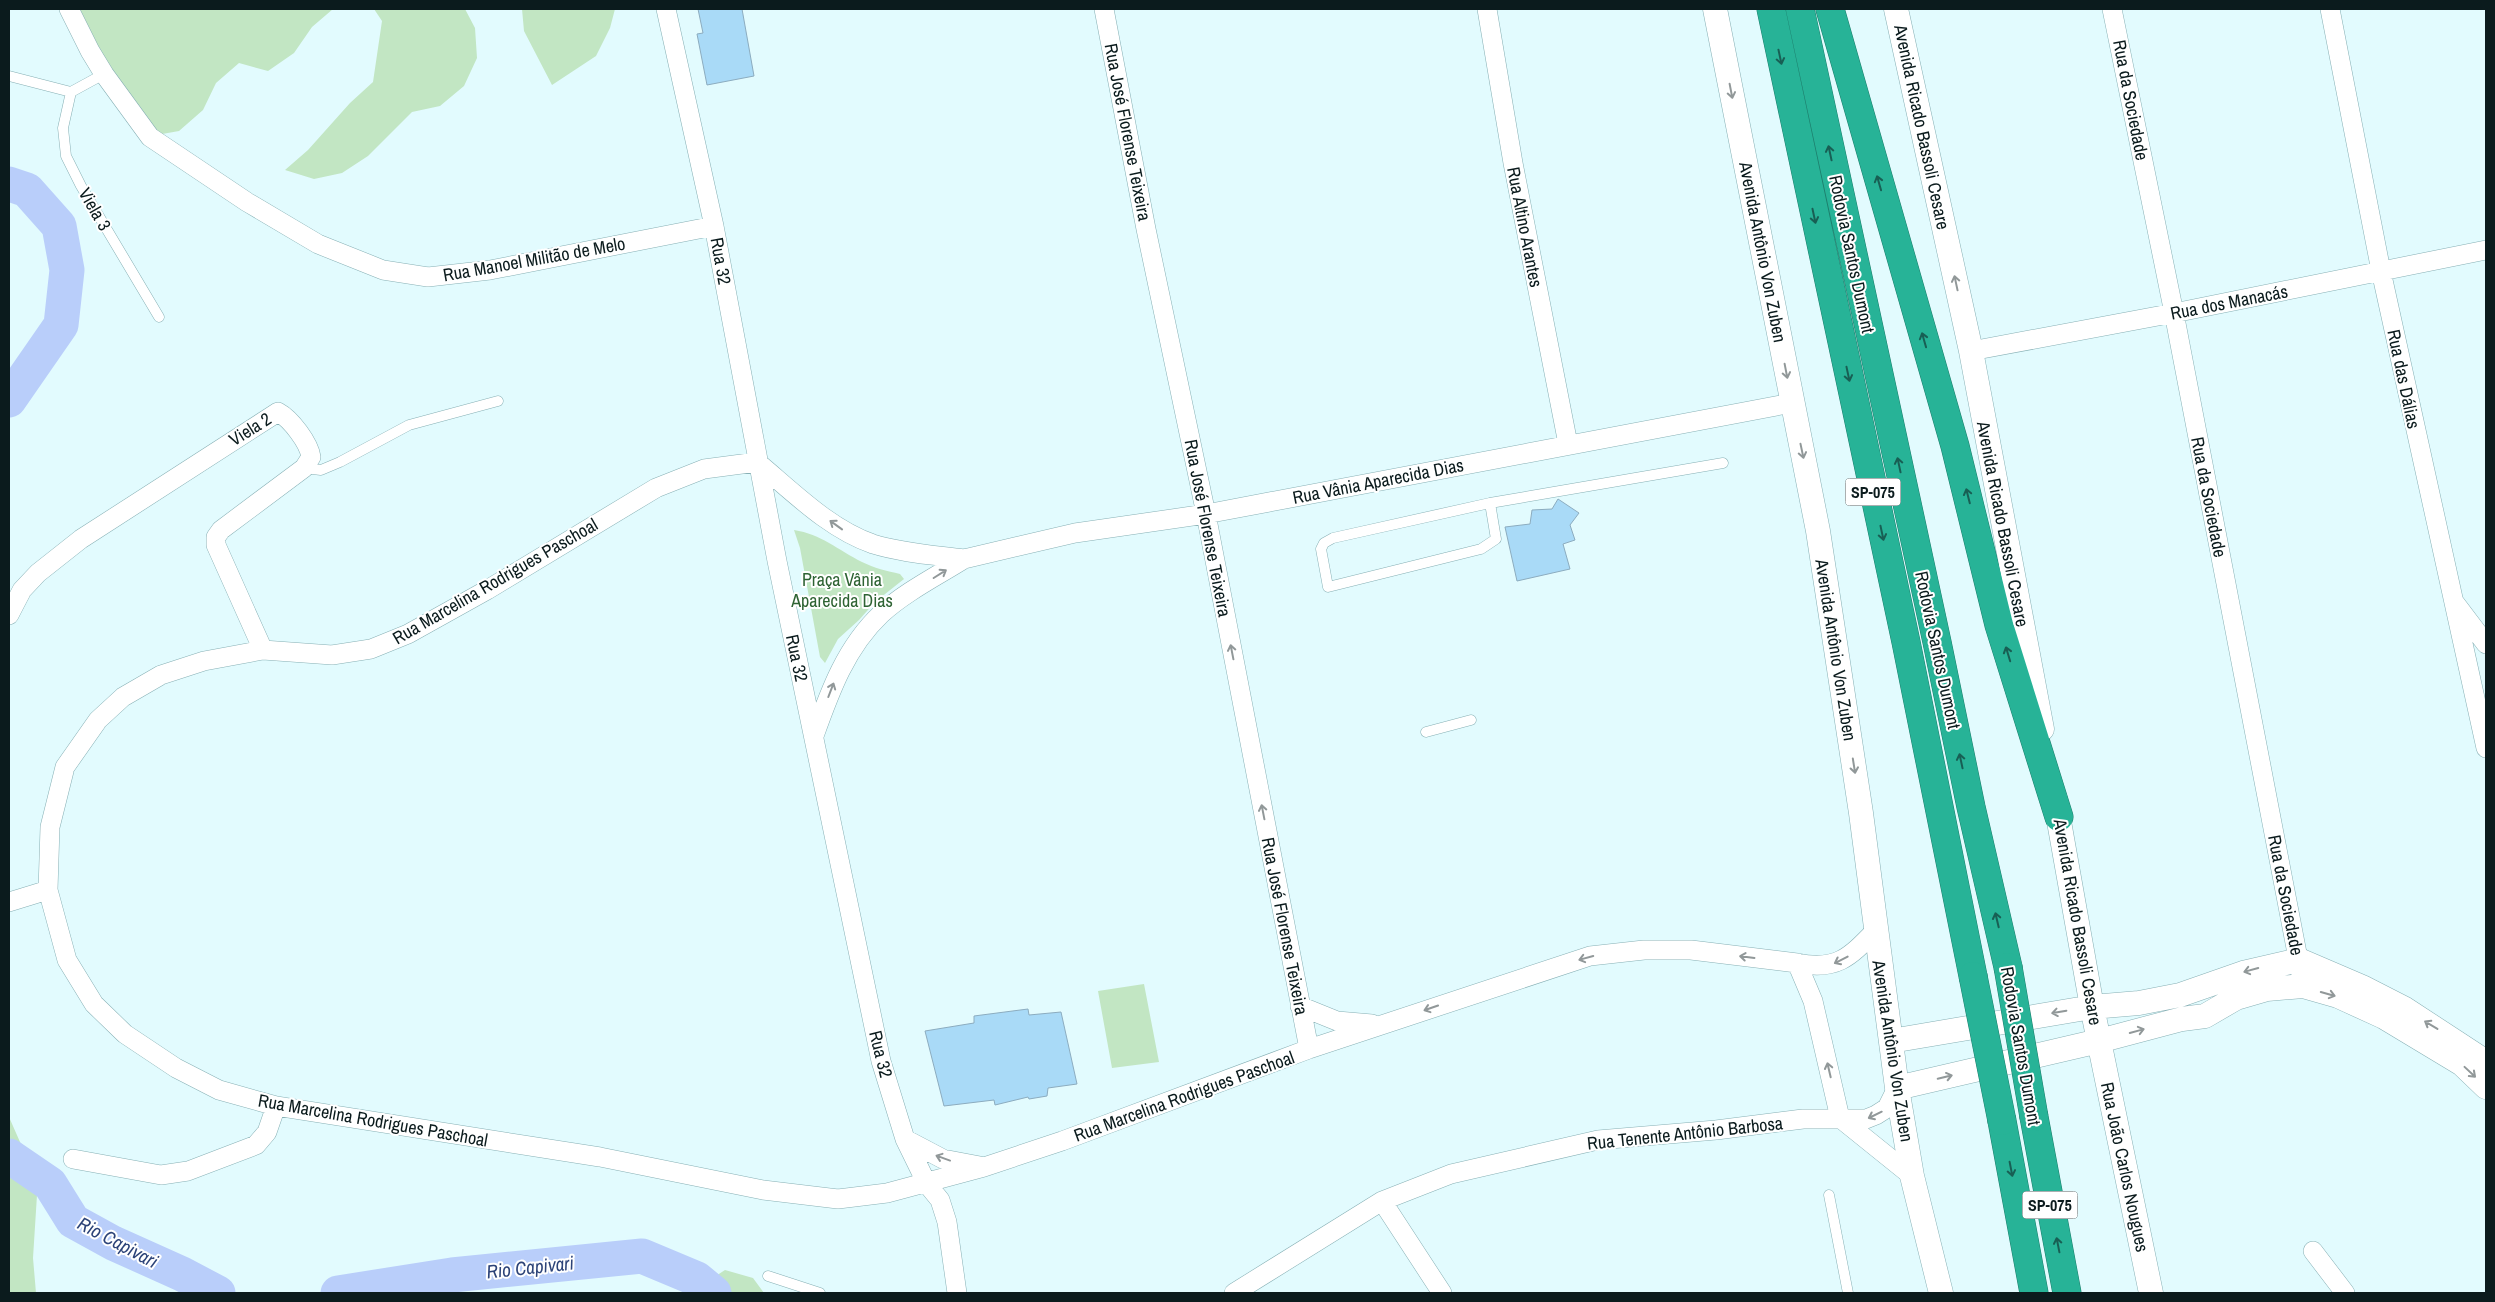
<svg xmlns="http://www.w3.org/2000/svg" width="2495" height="1302" viewBox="0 0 2495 1302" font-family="'Archivo Narrow',sans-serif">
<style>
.green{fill:#c2e6c3}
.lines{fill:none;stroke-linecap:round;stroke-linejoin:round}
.river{stroke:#b9cefa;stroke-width:35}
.building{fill:#a9daf7;stroke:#8cacbf}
.service-casing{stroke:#87b0b5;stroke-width:11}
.minor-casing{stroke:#87b0b5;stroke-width:20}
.tertiary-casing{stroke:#87b0b5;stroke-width:25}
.motorway-casing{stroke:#1d7e6c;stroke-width:29}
.service{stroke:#fff;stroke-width:10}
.minor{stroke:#fff;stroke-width:19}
.tertiary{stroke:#fff;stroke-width:24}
.motorway{stroke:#27b397;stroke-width:28}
.motorway-bridge-casing{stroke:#1d7e6c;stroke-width:29;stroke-linecap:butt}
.motorway-bridge{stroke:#27b397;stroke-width:28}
.oneway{stroke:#185f54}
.oneway2{stroke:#919899}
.labels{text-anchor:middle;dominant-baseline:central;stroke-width:4;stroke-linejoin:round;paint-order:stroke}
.shield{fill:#fff;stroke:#545f61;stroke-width:1}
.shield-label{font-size:16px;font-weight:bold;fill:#0b1b1d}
.street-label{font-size:18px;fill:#0b1b1d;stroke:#fff}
.park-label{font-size:18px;fill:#2e6333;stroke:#fff}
.water-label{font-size:19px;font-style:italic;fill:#2c4378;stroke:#fff}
</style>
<rect width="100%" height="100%" fill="#e2fbfe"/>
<path class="green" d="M64 9H333L312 27 294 53 268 71 239 63 216 83 203 110 179 131 151 136Z
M374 9H465L475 28 477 58 464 86 440 106 412 112 368 156 342 173 314 179 285 170 308 150 350 103 373 82 382 21Z
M522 9H615L610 28 596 56 552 85 524 31Z
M794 530C821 534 838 550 862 562 874 568 887 571 900 574L904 579 875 602 859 620 838 639 825 663 820 657 800 548Z
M1144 984 1159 1062 1112 1068 1098 991Z
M9 1117 31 1167 37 1195 33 1258 36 1293H9Z
M725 1270 753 1278 764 1293H696V1289Z"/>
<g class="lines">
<path class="river" d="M9 184 27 190 59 226 67 270 61 325 9 400
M9 1156 50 1184 73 1221 113 1243 182 1274 218 1293
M338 1293 452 1275 642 1256 697 1279 714 1293"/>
</g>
<path class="building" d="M698 9H742L754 76 707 85 697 34 703 33Z
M1558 499 1579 513 1570 525 1575 540 1563 544 1570 569 1517 581 1505 527 1530 524 1532 510 1552 509Z
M1028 1009 1029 1015 1061 1012 1077 1084 1048 1088 1047 1096 1029 1099 1028 1097 995 1105 994 1100 944 1106 925 1031 974 1023V1016Z"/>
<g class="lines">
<defs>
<path id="service" d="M9 76 71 92 104 74
M71 92 63 128 66 156 81 186 159 317
M304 468 321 470 340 462 409 425 498 401
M1490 503 1496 539 1481 549 1328 587 1321 549 1324 543 1333 538 1490 503 1723 463
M1426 732 1471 720
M1829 1195 1848 1293
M768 1276 820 1293"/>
<path id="minor" d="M69 9 90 51 104 74 150 137 247 202 318 244 383 270 428 277 490 270 714 226
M666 9 714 226 777 561 881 1061 905 1139 927 1184 940 1200 947 1222 957 1293
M1104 9 1146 229 1206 514 1309 1049
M1487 9 1513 163 1568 444
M2112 9 2174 313 2301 974
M2330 9 2381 271 2486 748
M1971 351 2174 313 2486 250
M964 559 1075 533 1206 514 1792 403
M2455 603 2486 644
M9 615 22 590 38 573 81 539 278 412C291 419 309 443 311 457L304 468 221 530 216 537V545L263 650
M814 736C830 691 846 647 881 614 905 592 937 576 964 559 934 555 902 553 873 544 829 529 792 491 757 462L704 469 656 488 487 590 408 634 371 649 332 655 263 650 204 661 161 675 123 697 98 720 65 767 50 827 48 890 67 960 94 1004 125 1034 176 1068 219 1090 276 1106 600 1157 763 1190 838 1199 887 1193 984 1167 1062 1141 1309 1049 1590 956 1644 950H1691L1797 963 1813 1001 1840 1118
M9 902 48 890
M1797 963C1836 971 1849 958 1875 931
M1300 1006 1337 1021 1372 1024
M1840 1118 1912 1176
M905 1139 943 1159 980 1166
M73 1159 161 1175 188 1171 256 1145 267 1132 276 1106
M1382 1201 1442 1293
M2313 1251 2345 1293
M1234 1293 1382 1201 1451 1174 1598 1140 1716 1130 1803 1119H1866L1876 1115 1887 1108 1897 1088"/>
<path id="tertiary" d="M1715 9 1818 531 1861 813 1897 1088 1912 1176 1941 1293
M1896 9 1971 351 2042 729
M2055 799 2092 1007 2151 1293
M1891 1041 2092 1007 2139 1003 2180 995 2243 973 2299 960 2362 987 2405 1009 2486 1062
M1897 1088 2099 1041 2182 1019 2205 1016 2236 998 2267 989 2303 986 2338 996 2384 1017 2462 1064 2486 1087"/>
<path id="motorway" d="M1771 9 1906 642 1973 976
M1800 9 1937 642 1971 807 2008 967
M1830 9 1955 446 1999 625 2059 817
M2034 1117 2067 1293
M2002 1121 2034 1293"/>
</defs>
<use href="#service" class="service-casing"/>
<use href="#minor" class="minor-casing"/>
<use href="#tertiary" class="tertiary-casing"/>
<use href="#motorway" class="motorway-casing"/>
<use href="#service" class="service"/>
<use href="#minor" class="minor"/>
<use href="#tertiary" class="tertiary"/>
<use href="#motorway" class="motorway"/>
<defs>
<path id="motorway-bridge" d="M2008 967 2034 1117
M1973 976 2002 1121"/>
</defs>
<use href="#motorway-bridge" class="motorway-bridge-casing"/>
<use href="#motorway-bridge" class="motorway-bridge"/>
</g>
<defs><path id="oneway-shaft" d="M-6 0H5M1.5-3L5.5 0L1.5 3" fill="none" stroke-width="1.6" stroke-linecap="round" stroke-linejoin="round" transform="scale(1.25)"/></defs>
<g class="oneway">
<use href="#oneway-shaft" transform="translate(1780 57) rotate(78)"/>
<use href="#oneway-shaft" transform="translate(1830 153) rotate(-102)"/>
<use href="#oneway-shaft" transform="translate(1879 183) rotate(-106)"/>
<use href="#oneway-shaft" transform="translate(1814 216) rotate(78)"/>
<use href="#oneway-shaft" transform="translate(1924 340) rotate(-106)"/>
<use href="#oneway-shaft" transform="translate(1848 374) rotate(78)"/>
<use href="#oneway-shaft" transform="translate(1899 465) rotate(-102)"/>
<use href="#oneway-shaft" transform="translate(1968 496) rotate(-104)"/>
<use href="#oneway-shaft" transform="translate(1882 533) rotate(78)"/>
<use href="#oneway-shaft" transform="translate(2008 654) rotate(-107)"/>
<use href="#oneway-shaft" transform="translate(1961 761) rotate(-102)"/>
<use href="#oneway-shaft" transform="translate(1997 920) rotate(-103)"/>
<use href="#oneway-shaft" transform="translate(2011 1169) rotate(79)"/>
<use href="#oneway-shaft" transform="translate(2058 1245) rotate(-101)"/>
</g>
<g class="oneway2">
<use href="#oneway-shaft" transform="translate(1731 91) rotate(79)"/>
<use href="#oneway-shaft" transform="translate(1956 283) rotate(-102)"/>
<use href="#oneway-shaft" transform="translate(1786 371) rotate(79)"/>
<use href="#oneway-shaft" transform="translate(1802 451) rotate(78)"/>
<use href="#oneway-shaft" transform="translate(836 525) rotate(-144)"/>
<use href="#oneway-shaft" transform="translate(940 574) rotate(-32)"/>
<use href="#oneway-shaft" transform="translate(1232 652) rotate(-101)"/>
<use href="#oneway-shaft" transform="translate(831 690) rotate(-69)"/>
<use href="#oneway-shaft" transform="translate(1854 766) rotate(81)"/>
<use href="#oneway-shaft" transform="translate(1263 812) rotate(-101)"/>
<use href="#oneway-shaft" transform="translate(1747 957) rotate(-173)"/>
<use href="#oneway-shaft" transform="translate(1586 958) rotate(165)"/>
<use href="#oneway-shaft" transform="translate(1841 960) rotate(153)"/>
<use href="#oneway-shaft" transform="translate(2251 970) rotate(165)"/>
<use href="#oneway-shaft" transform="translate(2328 994) rotate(16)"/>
<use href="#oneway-shaft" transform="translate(1431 1008) rotate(161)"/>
<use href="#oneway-shaft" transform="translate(2059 1012) rotate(170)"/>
<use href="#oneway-shaft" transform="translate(2431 1025) rotate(-149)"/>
<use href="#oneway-shaft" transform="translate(2137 1031) rotate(-15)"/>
<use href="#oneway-shaft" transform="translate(1829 1070) rotate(-103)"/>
<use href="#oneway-shaft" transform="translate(2470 1072) rotate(43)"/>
<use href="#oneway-shaft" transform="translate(1945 1077) rotate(-13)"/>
<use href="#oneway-shaft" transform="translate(1875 1115) rotate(154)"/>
<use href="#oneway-shaft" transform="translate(943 1158) rotate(-160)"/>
</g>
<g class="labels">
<g class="shield">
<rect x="1845.5" y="478.5" width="55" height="27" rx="4"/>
<rect x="2022.5" y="1191.5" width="55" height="27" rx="4"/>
</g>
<g class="shield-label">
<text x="1873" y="492">SP-075</text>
<text x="2050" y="1205">SP-075</text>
</g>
<g class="street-label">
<text transform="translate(2131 100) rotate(79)">Rua da Sociedade</text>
<text transform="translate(1922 127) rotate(78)">Avenida Ricado Bassoli Cesare</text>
<text transform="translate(1128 132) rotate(79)">Rua José Florense Teixeira</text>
<text transform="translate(95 209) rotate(60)">Viela 3</text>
<text transform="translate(1525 227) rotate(79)">Rua Altino Arantes</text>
<text transform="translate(1763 252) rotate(79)">Avenida Antônio Von Zuben</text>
<text transform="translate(1852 254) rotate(78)">Rodovia Santos Dumont</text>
<text transform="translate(534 259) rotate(-10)">Rua Manoel Militão de Melo</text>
<text transform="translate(721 261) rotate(80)">Rua 32</text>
<text transform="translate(2229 302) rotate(-11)">Rua dos Manacás</text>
<text transform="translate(2404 379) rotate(78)">Rua das Dálias</text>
<text transform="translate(250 429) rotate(-32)">Viela 2</text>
<text transform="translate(1378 481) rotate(-11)">Rua Vânia Aparecida Dias</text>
<text transform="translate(2209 497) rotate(79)">Rua da Sociedade</text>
<text transform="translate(2003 524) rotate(79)">Avenida Ricado Bassoli Cesare</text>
<text transform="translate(1208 528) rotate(79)">Rua José Florense Teixeira</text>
<text transform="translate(495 581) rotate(-30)">Rua Marcelina Rodrigues Paschoal</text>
<text transform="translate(1836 650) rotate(81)">Avenida Antônio Von Zuben</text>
<text transform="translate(1938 650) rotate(78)">Rodovia Santos Dumont</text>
<text transform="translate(797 658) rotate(78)">Rua 32</text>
<text transform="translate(2286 895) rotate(79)">Rua da Sociedade</text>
<text transform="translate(2078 922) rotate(80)">Avenida Ricado Bassoli Cesare</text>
<text transform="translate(1285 926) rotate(79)">Rua José Florense Teixeira</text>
<text transform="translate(2021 1046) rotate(80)">Rodovia Santos Dumont</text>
<text transform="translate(1893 1051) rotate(81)">Avenida Antônio Von Zuben</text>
<text transform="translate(881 1054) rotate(76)">Rua 32</text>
<text transform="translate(1184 1096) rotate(-20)">Rua Marcelina Rodrigues Paschoal</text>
<text transform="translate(373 1120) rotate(10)">Rua Marcelina Rodrigues Paschoal</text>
<text transform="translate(1685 1133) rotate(-6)">Rua Tenente Antônio Barbosa</text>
<text transform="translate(2125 1167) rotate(78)">Rua João Carlos Nougues</text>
</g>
<g class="park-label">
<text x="842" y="579">Praça Vânia<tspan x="842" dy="21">Aparecida Dias</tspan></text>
</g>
<g class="water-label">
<text transform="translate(118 1242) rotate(28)">Rio Capivari</text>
<text transform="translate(530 1267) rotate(-6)">Rio Capivari</text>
</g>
</g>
<rect width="2495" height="1302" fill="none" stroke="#0b1b1d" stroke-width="20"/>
</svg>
